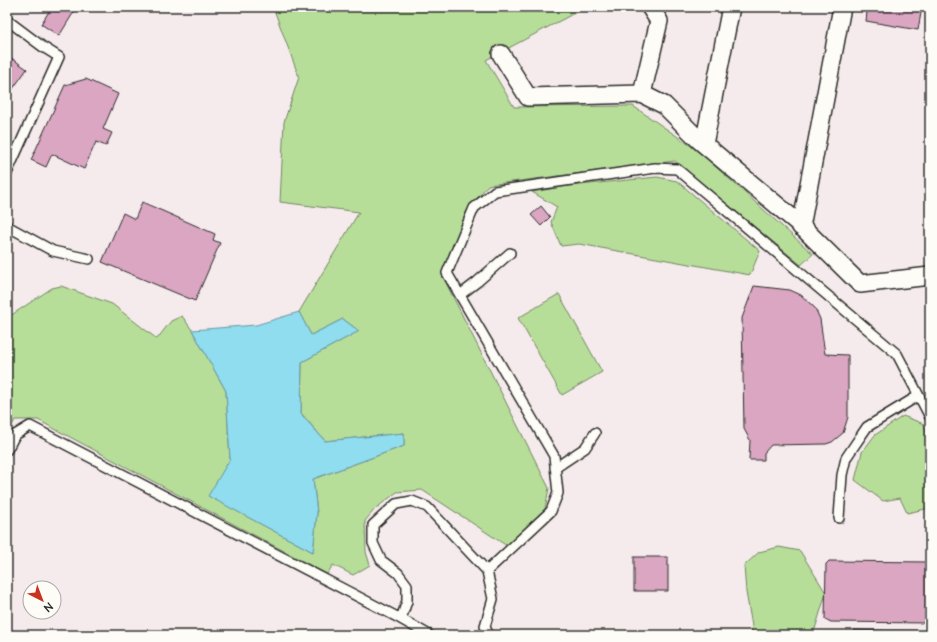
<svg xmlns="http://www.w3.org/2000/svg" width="937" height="642" viewBox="0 0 937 642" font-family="'Architects Daughter',sans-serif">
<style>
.green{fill:#b7de99;stroke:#718462}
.water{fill:#90ddf0;stroke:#6896a1}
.building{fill:#daa6c1;stroke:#2b2b2b}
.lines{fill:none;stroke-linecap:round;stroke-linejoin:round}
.lane-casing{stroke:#2b2b2b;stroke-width:12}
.street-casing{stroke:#2b2b2b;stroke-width:20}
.lane{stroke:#fdfcf7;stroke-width:9}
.street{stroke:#fdfcf7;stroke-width:17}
</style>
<rect width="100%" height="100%" fill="#f6ebec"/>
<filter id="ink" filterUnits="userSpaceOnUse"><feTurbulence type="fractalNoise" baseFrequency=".025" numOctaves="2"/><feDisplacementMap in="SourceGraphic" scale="8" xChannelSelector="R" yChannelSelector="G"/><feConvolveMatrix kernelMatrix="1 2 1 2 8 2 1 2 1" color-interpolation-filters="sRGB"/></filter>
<g filter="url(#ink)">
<path class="green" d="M273 7H586L486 60 514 107 633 106 697 150 813 254 801 265 675 161 488 185 466 212 442 275 549 488 545 509 507 546 422 490 397 492 375 509 365 521 366 552 370 565 353 575 333 565 327 574 38 420H15L7 435V318L52 288 61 286 112 304 157 339 171 321 182 316 192 330 226 391 230 460 209 496 313 552 317 513 313 479 404 446V433L325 441 301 413 302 362 359 331 343 319 311 335 299 312 359 212 280 202 284 122 299 77Z
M657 177 677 181 760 251 750 275 579 244 561 246 551 222 557 207 532 192 561 187Z
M559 294 602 372 562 395 518 318Z
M903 416 924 424 928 440 930 442V508L907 513 900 498 883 501 855 480 862 452 875 435Z
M779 547 800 551 826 593 815 629 803 635H751L752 626 746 592 744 566 759 552Z"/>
<path class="water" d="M299 312 311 335 343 319 359 331 302 362 301 414 325 441 404 433V446L313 479 317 513 313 552 208 496 230 459 226 391 192 330 256 325Z"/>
<path class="building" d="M52 7H77L59 36 41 24Z
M856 7H922L918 30 866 21 867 12 856 10Z
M7 55 27 69 7 97Z
M86 79 118 94 103 129 112 133 106 146 96 142 84 169 52 154 46 167 31 160 65 85Z
M142 202 215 234 213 240 220 243 195 301 102 262 123 213 135 219Z
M541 206 550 217 541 226 531 215Z
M754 286 790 290 801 295 815 308 820 319 825 354 848 355V417L843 433 832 442 826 444 771 445 764 453V460H749L750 440 744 429 742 318Z
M634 557H668V591H634Z
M829 561 930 562V623L831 622 825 619 826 564Z
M854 630 919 631V635H854Z"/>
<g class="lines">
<defs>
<path id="lane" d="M7 20 43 47 59 57 7 173
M7 226 53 251 89 259
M460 295 477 282 510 253
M7 450 15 435 30 426 401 619 407 601V585L398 573 381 560 373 543V525L396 504 412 501 427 507 487 571 551 511 558 493 554 456 447 273 474 208 495 191 655 168 677 169 897 354 930 417
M555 468 585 448 595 433
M839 518 842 475 846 458 854 446 867 427 918 396
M487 571 493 599 485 626 488 635
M401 619 429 635"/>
<path id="street" d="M501 54 528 97 642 94 664 105 699 140 797 222 860 284 930 276
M642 94 659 21 650 7
M704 144 731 7
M801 227 842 7"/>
</defs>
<use href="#lane" class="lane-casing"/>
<use href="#street" class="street-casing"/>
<use href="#lane" class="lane"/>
<use href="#street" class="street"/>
</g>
</g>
<rect width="937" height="642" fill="none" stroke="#fdfcf7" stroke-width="24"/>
<rect x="12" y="12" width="913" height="618" fill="none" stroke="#2b2b2b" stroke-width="1.5" filter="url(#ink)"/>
<g transform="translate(42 600) rotate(138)"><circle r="19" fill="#fdfcf7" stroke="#a9a8a5"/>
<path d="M0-3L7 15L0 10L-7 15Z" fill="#c8321e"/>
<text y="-6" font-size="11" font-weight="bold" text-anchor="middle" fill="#2b2b2b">N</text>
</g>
</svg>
